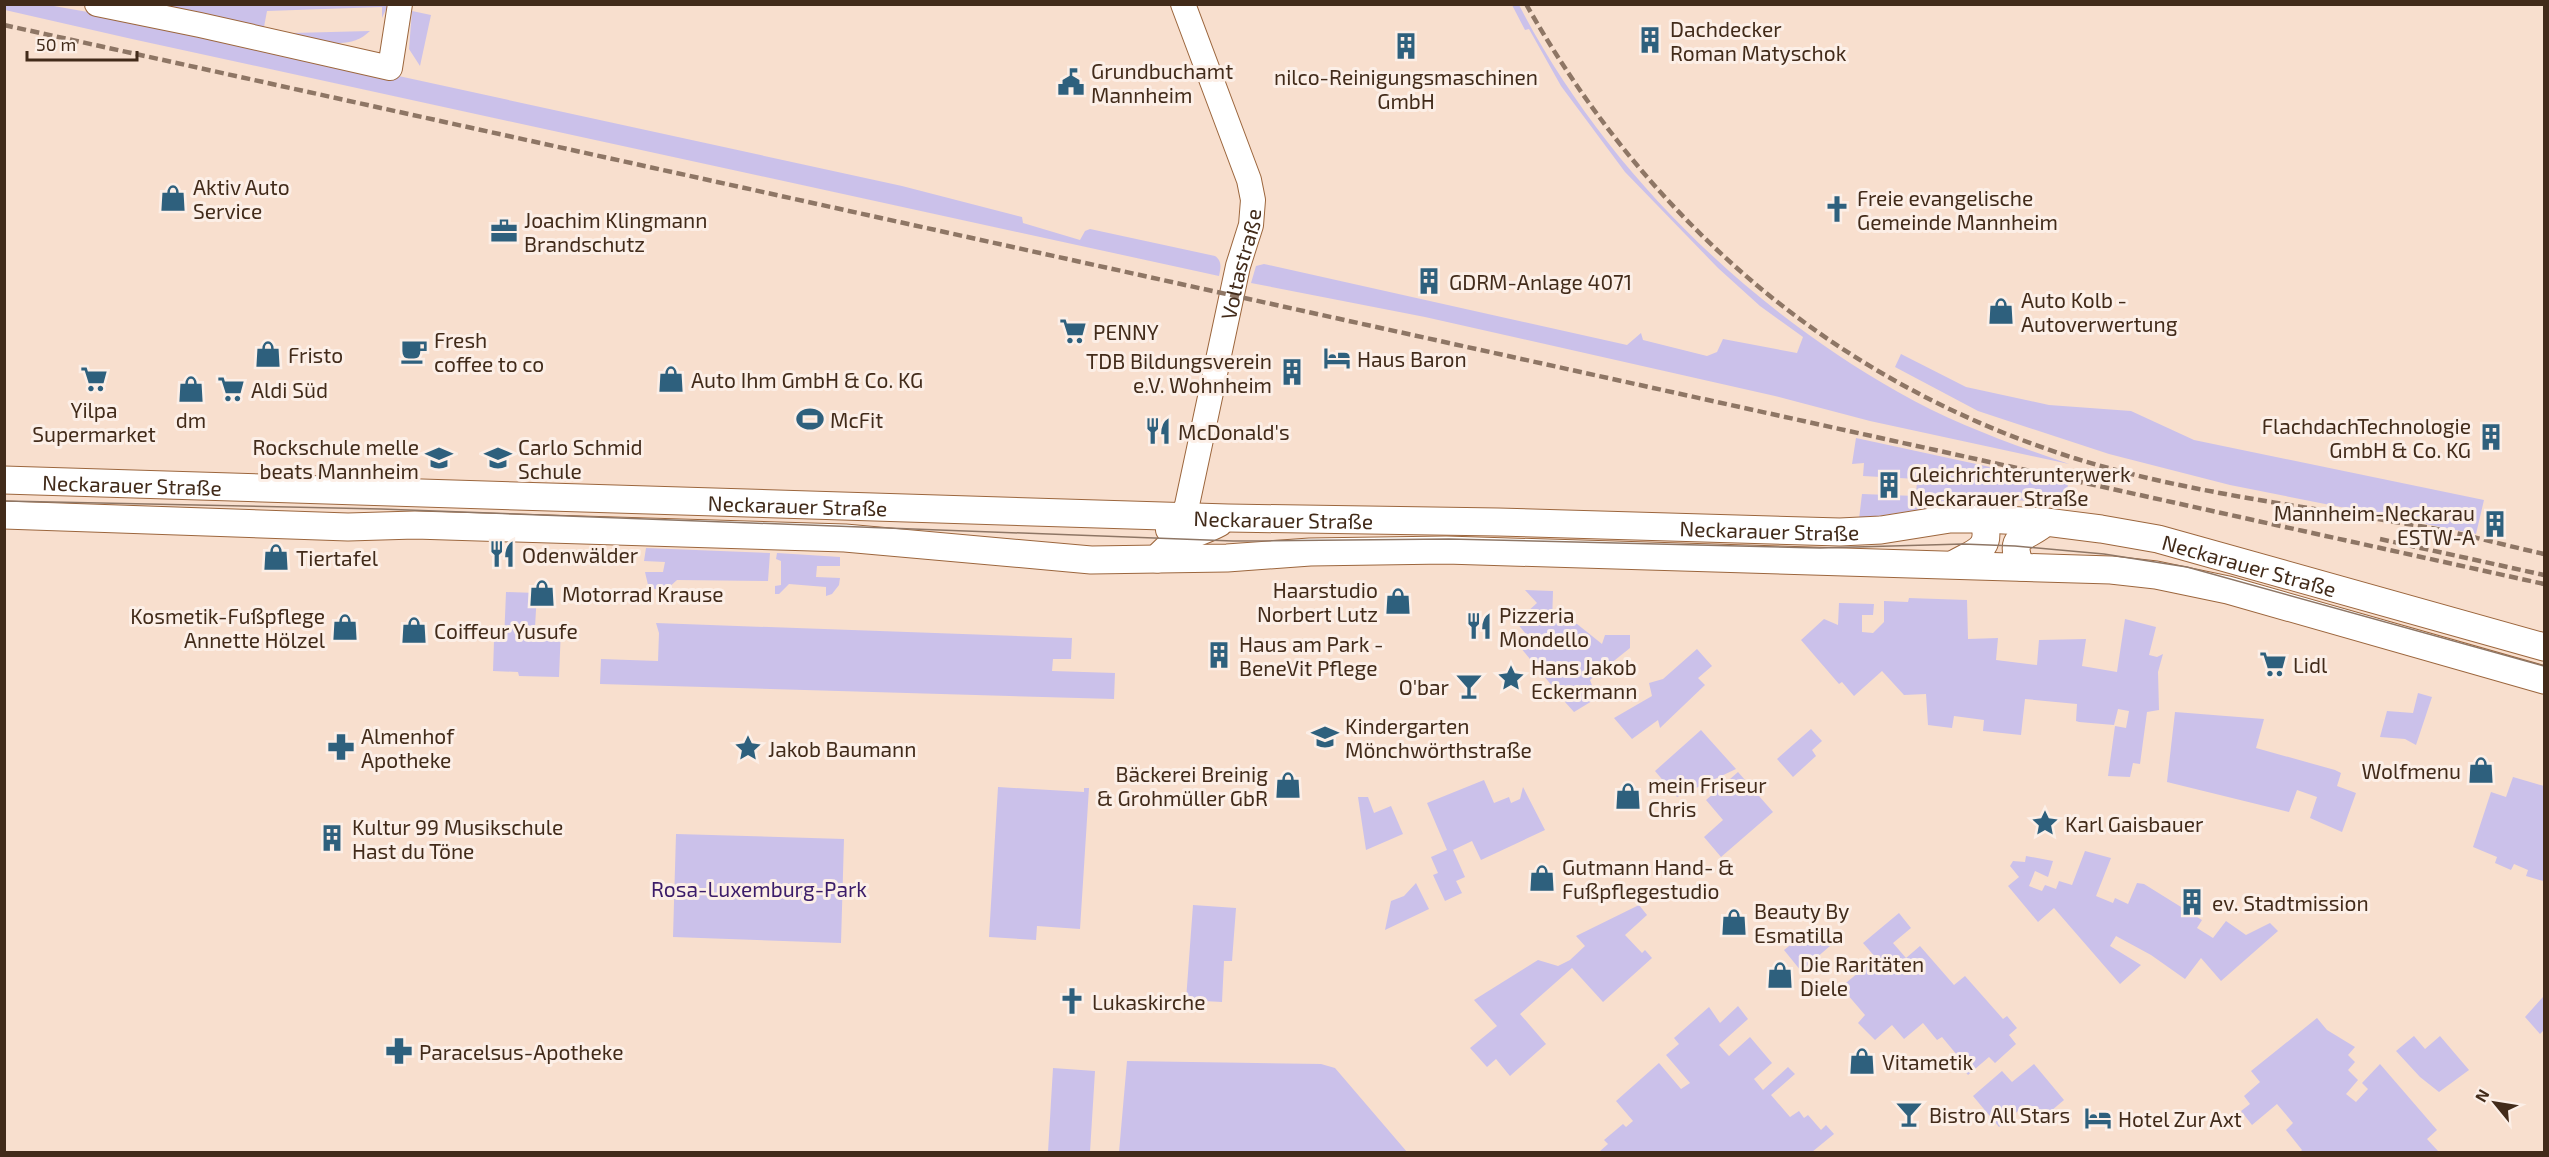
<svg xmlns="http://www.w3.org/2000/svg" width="2549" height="1157" viewBox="0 0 2549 1157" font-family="'Exo 2',sans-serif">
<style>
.green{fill:#cbc1ea}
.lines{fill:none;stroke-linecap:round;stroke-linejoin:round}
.secondary-casing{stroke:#9c663d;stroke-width:26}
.primary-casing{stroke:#9c663d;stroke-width:29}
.secondary{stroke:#fff;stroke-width:24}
.primary{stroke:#fff;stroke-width:27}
.tram{stroke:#8e7665;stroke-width:1.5}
.rail{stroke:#8e7665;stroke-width:4.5;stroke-dasharray:9 4.5;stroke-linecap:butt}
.labels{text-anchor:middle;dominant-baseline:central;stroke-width:6;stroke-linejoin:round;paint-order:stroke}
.poi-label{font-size:21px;fill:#422b1a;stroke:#fcefe7;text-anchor:start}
.street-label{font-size:21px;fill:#422b1a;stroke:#fcefe7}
.park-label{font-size:21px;fill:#3b1c69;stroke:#fcefe7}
</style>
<rect width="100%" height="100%" fill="#f8dfce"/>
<path class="green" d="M5 5H48L179 28 902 186 1022 217 1023 223 1080 240 1085 231 1090 229 1215 256C1222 261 1221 267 1219 276L132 39 5 10Z
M164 5H388L382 18V7L267 11 264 27Z
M1512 5H1519C1602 165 1741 303 1898 392 1952 423 2011 444 2069 464L1870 421 1775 396 1425 317 1251 283 1256 266 1264 264 1627 345 1641 333 1643 340 1707 356 1717 352 1723 339 1797 353 1803 337 1760 306 1718 268 1625 172 1561 86 1529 29 1525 30Z
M412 11 431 15 420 66 409 49Z
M370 31C347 53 320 39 292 33Z
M1901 354 1966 387 2049 405 2131 411 2194 440 2484 500 2476 534 2230 485 2109 454 1978 411 1895 367Z
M1856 438 2068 484 2065 504 2004 499 1974 501 1859 519 1862 494 1916 496 1917 479 1863 476 1864 463 1852 464Z
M646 548 770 553 768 581 677 580 666 590 655 589 648 585 645 572H663L665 562 644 561Z
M777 553 840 557V566H817L816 577 840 578 839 585 832 594 826 596V587L789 584 779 594H775V586L781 585V561L776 559Z
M1525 590 1553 591 1552 623 1577 624 1602 644 1605 635H1630V648L1590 680 1597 698 1574 712 1565 702 1568 698 1565 695 1562 698 1516 642 1526 634 1516 622 1537 603Z
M506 592 537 593 535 627 561 628 559 677 519 676 518 672 493 671 494 641H504Z
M1909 598 1967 600 1968 639 1998 638 1996 660 2037 665 2039 640 2086 639 2082 666 2117 672 2125 619 2156 627 2149 655 2157 657 2163 654 2158 672 2159 710 2147 712 2140 764 2133 763 2130 777 2108 776 2115 726 2126 728 2129 711 2118 709 2114 725 2079 722 2076 721 2077 704 2025 699 2021 735 1983 731 1984 720 1954 716 1952 728 1928 725 1926 694 1904 695 1882 671 1854 696 1842 682 1839 684 1801 640 1824 619 1838 625 1839 603 1874 604 1873 615H1862V632L1873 633 1884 622V601L1908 602Z
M656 623 1072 638 1071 659H1053L1052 671 1115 673 1114 699 600 684 601 659 658 661 659 633Z
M1697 649 1712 666 1698 678 1705 685 1660 728 1658 720 1632 739 1614 718 1652 696 1649 683 1663 679Z
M2418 693 2432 697 2416 745 2405 739 2380 737 2387 711 2413 713Z
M2175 712 2264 719 2256 748 2335 770 2341 773 2337 786 2356 793 2342 832 2310 818 2317 797 2297 790 2289 812 2167 782Z
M1811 729 1822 741 1812 750 1816 756 1793 777 1777 759Z
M1701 730 1736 769 1677 797 1655 771Z
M1738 772 1773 812 1721 857 1704 837 1723 820 1706 800Z
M2513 777 2544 786V877L2543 881 2526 876 2528 870 2514 864 2511 870 2495 863 2497 857 2473 847 2491 792 2506 797Z
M1484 780 1494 803 1509 797 1511 803 1520 799 1523 787 1545 830 1481 860 1472 841 1453 850 1465 877 1456 881 1462 893 1445 901 1433 875 1438 873 1431 857 1447 850 1427 803Z
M998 787 1084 792V788H1089L1080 929 1037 926 1036 940 989 937Z
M1358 797H1368L1374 813 1391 806 1403 834 1366 850Z
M676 834 844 839 841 943 673 937Z
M2085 851 2111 858 2096 896 2113 903 2115 898 2128 904 2137 883 2144 884 2202 920 2197 928 2213 938 2226 921 2246 935 2270 923 2278 931 2221 981 2201 958 2185 979 2151 955 2116 936 2110 946 2141 965 2120 984 2054 908 2038 922 2008 886 2019 877 2010 866 2013 861 2025 862 2026 856 2053 861 2048 877 2035 871 2029 886 2042 891 2045 885 2056 889 2059 881 2072 885Z
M1416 883 1429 909 1385 930 1391 901 1404 896Z
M1193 905 1236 908 1232 961H1224L1222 1002 1186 1000Z
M1639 905 1647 915 1625 935 1642 953 1645 950 1652 958 1603 1002 1572 968 1520 1014 1546 1044 1510 1076 1496 1059 1487 1067 1470 1048 1497 1026 1474 1000 1538 960 1558 966 1570 960 1585 946 1576 936Z
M1899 913 1911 928 1893 943 1906 958 1920 946 1954 985 1965 976 2003 1019 2007 1016 2017 1028 2009 1035 2016 1044 1995 1063 1989 1057 1968 1075 1954 1058 1957 1055 1942 1037 1937 1040 1923 1023 1904 1039 1892 1025 1875 1040 1858 1023 1865 1015 1841 987 1876 958 1863 943Z
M1815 928 1830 946 1801 971 1784 950 1794 942 1796 944Z
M2543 997 2544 998V1030L2540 1034 2525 1017Z
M1738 1006 1748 1019 1719 1045 1729 1056 1750 1037 1772 1063 1754 1079 1763 1090 1788 1067 1795 1074 1771 1095 1790 1117 1799 1111 1804 1118 1808 1115 1821 1130 1826 1125 1834 1134 1812 1152H1599L1608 1144 1604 1140 1623 1124 1626 1127 1633 1121 1616 1101 1659 1063 1681 1089 1690 1083 1666 1055 1679 1044 1674 1038 1709 1007 1720 1023Z
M2317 1018 2327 1030 2355 1047 2348 1055 2355 1062 2348 1070 2358 1080 2346 1094 2356 1102 2368 1089 2362 1083 2380 1064 2437 1130 2427 1139 2438 1151 2436 1152H2300L2302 1150 2286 1130 2293 1123 2277 1104 2252 1125 2241 1111 2250 1104 2244 1096 2260 1082 2251 1071Z
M2414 1036 2425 1049 2440 1036 2469 1070 2439 1092 2420 1077 2396 1051Z
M1127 1061 1321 1064 1335 1068 1407 1152H1119Z
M2034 1064 2064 1100 2038 1122 2024 1106 1999 1127 1973 1096 2002 1071 2012 1082Z
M1053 1068 1095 1071 1090 1152H1048Z"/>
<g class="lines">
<defs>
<g id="secondary">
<path d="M97 4 200 25 390 68 400 4"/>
<path id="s1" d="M1168 530 1182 517 1187 505 1238 266 1251 225 1253 200 1249 180 1183 4"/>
</g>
<g id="primary">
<path id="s2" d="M4 480 1228 518 1498 522 1840 532 1881 530 1950 519H1983L2046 522 2101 529 2158 539 2544 647"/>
<path d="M4 515 348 527 415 525 845 538 1091 560 1227 558 1310 552 1446 550 2111 570 2156 575 2228 590 2544 680"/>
<path d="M1157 559C1176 535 1195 536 1219 523"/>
<path d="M1954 564C1977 551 1993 549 1983 519"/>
<path d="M2021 567C2007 534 2025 540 2046 522"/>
</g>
</defs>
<use href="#secondary" class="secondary-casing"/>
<use href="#primary" class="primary-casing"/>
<use href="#secondary" class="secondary"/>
<use href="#primary" class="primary"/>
<path class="tram" d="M4 501 381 509 1233 541 1449 539 1820 548 1963 544 2015 546 2104 554 2187 567 2544 666"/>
<path class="rail" d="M1526 4C1650 223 1833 382 2074 458 2183 492 2296 505 2408 524 2454 531 2499 544 2544 554
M4 25 2544 584
M2380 539 2544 575"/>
</g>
<defs>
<symbol id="building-bare" viewBox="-9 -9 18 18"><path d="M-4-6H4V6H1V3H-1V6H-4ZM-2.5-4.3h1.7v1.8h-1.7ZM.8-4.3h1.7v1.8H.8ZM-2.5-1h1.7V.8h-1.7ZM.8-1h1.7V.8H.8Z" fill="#2e607d" stroke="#fcefe7" stroke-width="2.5" paint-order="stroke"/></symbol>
<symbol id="civic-bare" viewBox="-9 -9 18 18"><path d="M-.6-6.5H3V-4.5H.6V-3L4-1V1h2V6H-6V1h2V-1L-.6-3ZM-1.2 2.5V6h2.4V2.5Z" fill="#2e607d" stroke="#fcefe7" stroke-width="2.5" paint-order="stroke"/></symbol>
<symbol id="shop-bare" viewBox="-9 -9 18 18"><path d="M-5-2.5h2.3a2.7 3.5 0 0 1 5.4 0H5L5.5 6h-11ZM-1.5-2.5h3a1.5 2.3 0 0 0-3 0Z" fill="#2e607d" stroke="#fcefe7" stroke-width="2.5" paint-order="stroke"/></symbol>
<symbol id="church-bare" viewBox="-9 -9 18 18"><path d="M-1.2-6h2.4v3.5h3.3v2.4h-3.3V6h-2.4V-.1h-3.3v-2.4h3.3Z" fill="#2e607d" stroke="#fcefe7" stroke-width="2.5" paint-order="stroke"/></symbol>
<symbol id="office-bare" viewBox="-9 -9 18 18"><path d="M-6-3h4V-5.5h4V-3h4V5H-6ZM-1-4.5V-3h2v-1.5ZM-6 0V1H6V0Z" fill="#2e607d" stroke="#fcefe7" stroke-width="2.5" paint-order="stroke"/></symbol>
<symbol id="supermarket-bare" viewBox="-9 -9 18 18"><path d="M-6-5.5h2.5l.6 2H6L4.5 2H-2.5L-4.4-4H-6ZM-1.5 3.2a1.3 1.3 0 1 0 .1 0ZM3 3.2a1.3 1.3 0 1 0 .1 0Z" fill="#2e607d" stroke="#fcefe7" stroke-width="2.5" paint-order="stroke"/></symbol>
<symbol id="cafe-bare" viewBox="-9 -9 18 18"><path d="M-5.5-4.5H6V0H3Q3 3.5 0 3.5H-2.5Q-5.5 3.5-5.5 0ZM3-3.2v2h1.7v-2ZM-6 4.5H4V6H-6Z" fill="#2e607d" stroke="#fcefe7" stroke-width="2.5" paint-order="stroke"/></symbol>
<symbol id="hotel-bare" viewBox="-9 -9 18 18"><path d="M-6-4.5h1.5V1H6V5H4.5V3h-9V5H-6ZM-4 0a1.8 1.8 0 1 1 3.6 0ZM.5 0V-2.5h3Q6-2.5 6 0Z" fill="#2e607d" stroke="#fcefe7" stroke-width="2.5" paint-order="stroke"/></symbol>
<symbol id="stadium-bare" viewBox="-9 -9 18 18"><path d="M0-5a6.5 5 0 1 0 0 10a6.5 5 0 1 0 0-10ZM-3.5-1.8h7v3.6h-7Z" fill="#2e607d" stroke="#fcefe7" stroke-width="2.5" paint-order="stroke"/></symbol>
<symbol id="restaurant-bare" viewBox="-9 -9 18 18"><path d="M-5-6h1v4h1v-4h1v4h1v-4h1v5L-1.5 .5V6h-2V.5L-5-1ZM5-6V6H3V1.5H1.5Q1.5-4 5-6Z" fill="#2e607d" stroke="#fcefe7" stroke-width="2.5" paint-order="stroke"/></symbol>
<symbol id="school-bare" viewBox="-9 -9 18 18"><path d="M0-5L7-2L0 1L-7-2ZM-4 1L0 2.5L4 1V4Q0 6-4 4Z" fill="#2e607d" stroke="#fcefe7" stroke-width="2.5" paint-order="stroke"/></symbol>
<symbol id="sight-bare" viewBox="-9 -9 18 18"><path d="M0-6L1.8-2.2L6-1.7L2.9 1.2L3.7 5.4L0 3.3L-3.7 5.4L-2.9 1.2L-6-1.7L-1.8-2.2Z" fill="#2e607d" stroke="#fcefe7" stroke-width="2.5" paint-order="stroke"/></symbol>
<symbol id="bar-bare" viewBox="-9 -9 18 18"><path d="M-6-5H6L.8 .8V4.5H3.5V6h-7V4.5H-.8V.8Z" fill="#2e607d" stroke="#fcefe7" stroke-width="2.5" paint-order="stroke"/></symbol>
<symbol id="pharmacy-bare" viewBox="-9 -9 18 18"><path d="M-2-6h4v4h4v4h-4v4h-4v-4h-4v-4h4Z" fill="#2e607d" stroke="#fcefe7" stroke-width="2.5" paint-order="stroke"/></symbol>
</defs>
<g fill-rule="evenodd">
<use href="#building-bare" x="1631" y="21" width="38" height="38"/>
<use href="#building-bare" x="1387" y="27" width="38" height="38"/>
<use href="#civic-bare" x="1052" y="63" width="38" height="38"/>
<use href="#shop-bare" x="154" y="179" width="38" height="38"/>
<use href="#church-bare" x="1818" y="190" width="38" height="38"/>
<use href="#office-bare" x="485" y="212" width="38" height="38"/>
<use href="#building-bare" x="1410" y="262" width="38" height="38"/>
<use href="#shop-bare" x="1982" y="292" width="38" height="38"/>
<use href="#supermarket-bare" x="1054" y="312" width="38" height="38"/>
<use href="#cafe-bare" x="395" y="332" width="38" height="38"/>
<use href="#shop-bare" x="249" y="335" width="38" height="38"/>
<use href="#hotel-bare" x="1318" y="339" width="38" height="38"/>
<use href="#building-bare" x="1273" y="353" width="38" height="38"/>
<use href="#supermarket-bare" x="75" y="360" width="38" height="38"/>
<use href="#shop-bare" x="652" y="360" width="38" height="38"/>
<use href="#shop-bare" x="172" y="370" width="38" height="38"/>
<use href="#supermarket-bare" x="212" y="370" width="38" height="38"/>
<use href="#stadium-bare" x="791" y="400" width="38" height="38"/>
<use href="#restaurant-bare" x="1139" y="412" width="38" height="38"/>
<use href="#building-bare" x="2472" y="418" width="38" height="38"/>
<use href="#school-bare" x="420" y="439" width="38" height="38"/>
<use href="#school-bare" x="479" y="439" width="38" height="38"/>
<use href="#building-bare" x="1870" y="466" width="38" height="38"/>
<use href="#building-bare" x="2476" y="505" width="38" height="38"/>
<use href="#restaurant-bare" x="483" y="535" width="38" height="38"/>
<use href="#shop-bare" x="257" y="538" width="38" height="38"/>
<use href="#shop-bare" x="523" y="574" width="38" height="38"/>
<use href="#shop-bare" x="1379" y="582" width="38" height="38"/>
<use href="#restaurant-bare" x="1460" y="607" width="38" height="38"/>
<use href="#shop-bare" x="326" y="608" width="38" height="38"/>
<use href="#shop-bare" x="395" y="611" width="38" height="38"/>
<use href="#building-bare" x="1200" y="636" width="38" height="38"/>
<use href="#supermarket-bare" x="2254" y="645" width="38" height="38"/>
<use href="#sight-bare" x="1492" y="659" width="38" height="38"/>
<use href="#bar-bare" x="1450" y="667" width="38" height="38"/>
<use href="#school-bare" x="1306" y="718" width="38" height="38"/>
<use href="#pharmacy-bare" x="322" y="728" width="38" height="38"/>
<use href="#sight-bare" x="729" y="729" width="38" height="38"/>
<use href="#shop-bare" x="2462" y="751" width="38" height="38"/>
<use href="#shop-bare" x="1269" y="766" width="38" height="38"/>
<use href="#shop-bare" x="1609" y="777" width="38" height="38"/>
<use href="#sight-bare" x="2026" y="804" width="38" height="38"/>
<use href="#building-bare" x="313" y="819" width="38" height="38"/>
<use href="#shop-bare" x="1523" y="859" width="38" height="38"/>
<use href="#building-bare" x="2173" y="883" width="38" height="38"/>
<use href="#shop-bare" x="1715" y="903" width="38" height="38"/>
<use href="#shop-bare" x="1761" y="956" width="38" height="38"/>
<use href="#church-bare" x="1053" y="982" width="38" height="38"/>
<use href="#pharmacy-bare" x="380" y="1032" width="38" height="38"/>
<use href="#shop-bare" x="1843" y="1042" width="38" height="38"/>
<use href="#bar-bare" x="1890" y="1095" width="38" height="38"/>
<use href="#hotel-bare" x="2079" y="1099" width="38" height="38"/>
</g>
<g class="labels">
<g class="poi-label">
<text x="1670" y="28">Dachdecker<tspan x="1670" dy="24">Roman Matyschok</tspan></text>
<text x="1091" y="70">Grundbuchamt<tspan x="1091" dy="24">Mannheim</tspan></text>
<text x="1406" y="76" text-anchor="middle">nilco-Reinigungsmaschinen<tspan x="1406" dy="24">GmbH</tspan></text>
<text x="193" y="186">Aktiv Auto<tspan x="193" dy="24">Service</tspan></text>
<text x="1857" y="197">Freie evangelische<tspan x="1857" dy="24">Gemeinde Mannheim</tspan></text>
<text x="524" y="219">Joachim Klingmann<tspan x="524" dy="24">Brandschutz</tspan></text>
<text x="1449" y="281">GDRM-Anlage 4071</text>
<text x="2021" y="299">Auto Kolb -<tspan x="2021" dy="24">Autoverwertung</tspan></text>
<text x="1093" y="331">PENNY</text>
<text x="434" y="339">Fresh<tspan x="434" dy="24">coffee to co</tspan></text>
<text x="288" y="354">Fristo</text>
<text x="1357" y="358">Haus Baron</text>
<text x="1272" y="360" text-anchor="end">TDB Bildungsverein<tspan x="1272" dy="24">e.V. Wohnheim</tspan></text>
<text x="691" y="379">Auto Ihm GmbH &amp; Co. KG</text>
<text x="251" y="389">Aldi Süd</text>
<text x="94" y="409" text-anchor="middle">Yilpa<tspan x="94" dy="24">Supermarket</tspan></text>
<text x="191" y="419" text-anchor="middle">dm</text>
<text x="830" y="419">McFit</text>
<text x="2471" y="425" text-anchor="end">FlachdachTechnologie<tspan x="2471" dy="24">GmbH &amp; Co. KG</tspan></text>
<text x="1178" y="431">McDonald's</text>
<text x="419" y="446" text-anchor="end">Rockschule melle<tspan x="419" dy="24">beats Mannheim</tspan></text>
<text x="518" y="446">Carlo Schmid<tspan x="518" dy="24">Schule</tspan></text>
<text x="1909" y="473">Gleichrichterunterwerk<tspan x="1909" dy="24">Neckarauer Straße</tspan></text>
<text x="2475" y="512" text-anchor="end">Mannheim-Neckarau<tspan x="2475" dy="24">ESTW-A</tspan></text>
<text x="522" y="554">Odenwälder</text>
<text x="296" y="557">Tiertafel</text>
<text x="1378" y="589" text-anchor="end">Haarstudio<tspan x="1378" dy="24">Norbert Lutz</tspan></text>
<text x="562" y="593">Motorrad Krause</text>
<text x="1499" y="614">Pizzeria<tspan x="1499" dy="24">Mondello</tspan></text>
<text x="325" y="615" text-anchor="end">Kosmetik-Fußpflege<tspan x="325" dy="24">Annette Hölzel</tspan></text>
<text x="434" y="630">Coiffeur Yusufe</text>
<text x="1239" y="643">Haus am Park -<tspan x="1239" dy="24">BeneVit Pflege</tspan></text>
<text x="2293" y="664">Lidl</text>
<text x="1531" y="666">Hans Jakob<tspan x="1531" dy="24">Eckermann</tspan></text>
<text x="1449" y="686" text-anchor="end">O'bar</text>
<text x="1345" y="725">Kindergarten<tspan x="1345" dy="24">Mönchwörthstraße</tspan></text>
<text x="361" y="735">Almenhof<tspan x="361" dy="24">Apotheke</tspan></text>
<text x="768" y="748">Jakob Baumann</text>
<text x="2461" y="770" text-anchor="end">Wolfmenu</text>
<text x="1268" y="773" text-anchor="end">Bäckerei Breinig<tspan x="1268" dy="24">&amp; Grohmüller GbR</tspan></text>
<text x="1648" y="784">mein Friseur<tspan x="1648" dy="24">Chris</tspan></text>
<text x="2065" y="823">Karl Gaisbauer</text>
<text x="352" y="826">Kultur 99 Musikschule<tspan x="352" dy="24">Hast du Töne</tspan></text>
<text x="1562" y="866">Gutmann Hand- &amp;<tspan x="1562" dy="24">Fußpflegestudio</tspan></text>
<text x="2212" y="902">ev. Stadtmission</text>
<text x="1754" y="910">Beauty By<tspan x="1754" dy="24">Esmatilla</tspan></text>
<text x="1800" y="963">Die Raritäten<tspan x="1800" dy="24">Diele</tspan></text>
<text x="1092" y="1001">Lukaskirche</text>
<text x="419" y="1051">Paracelsus-Apotheke</text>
<text x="1882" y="1061">Vitametik</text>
<text x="1929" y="1114">Bistro All Stars</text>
<text x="2118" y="1118">Hotel Zur Axt</text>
</g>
<g class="street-label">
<text stroke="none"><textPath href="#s1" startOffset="279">Voltastraße</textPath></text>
<text stroke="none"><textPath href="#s2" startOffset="128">Neckarauer Straße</textPath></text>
<text stroke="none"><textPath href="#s2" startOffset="794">Neckarauer Straße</textPath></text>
<text stroke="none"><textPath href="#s2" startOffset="1280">Neckarauer Straße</textPath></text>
<text stroke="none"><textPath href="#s2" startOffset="1766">Neckarauer Straße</textPath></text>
<text stroke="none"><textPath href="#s2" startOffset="2252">Neckarauer Straße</textPath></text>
</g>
<g class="park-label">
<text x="759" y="888">Rosa-Luxemburg-Park</text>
</g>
</g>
<rect width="2549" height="1157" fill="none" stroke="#422b1a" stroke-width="12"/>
<g transform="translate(2495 1103) rotate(300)" stroke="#fcefe7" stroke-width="4.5" paint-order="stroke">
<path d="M0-4.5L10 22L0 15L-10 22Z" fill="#422b1a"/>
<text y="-9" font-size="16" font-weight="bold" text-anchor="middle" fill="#422b1a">N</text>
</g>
<path d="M27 51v9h110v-9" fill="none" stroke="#422b1a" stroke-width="3"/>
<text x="36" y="51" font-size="18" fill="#422b1a" stroke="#fcefe7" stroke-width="4.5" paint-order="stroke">50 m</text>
</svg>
